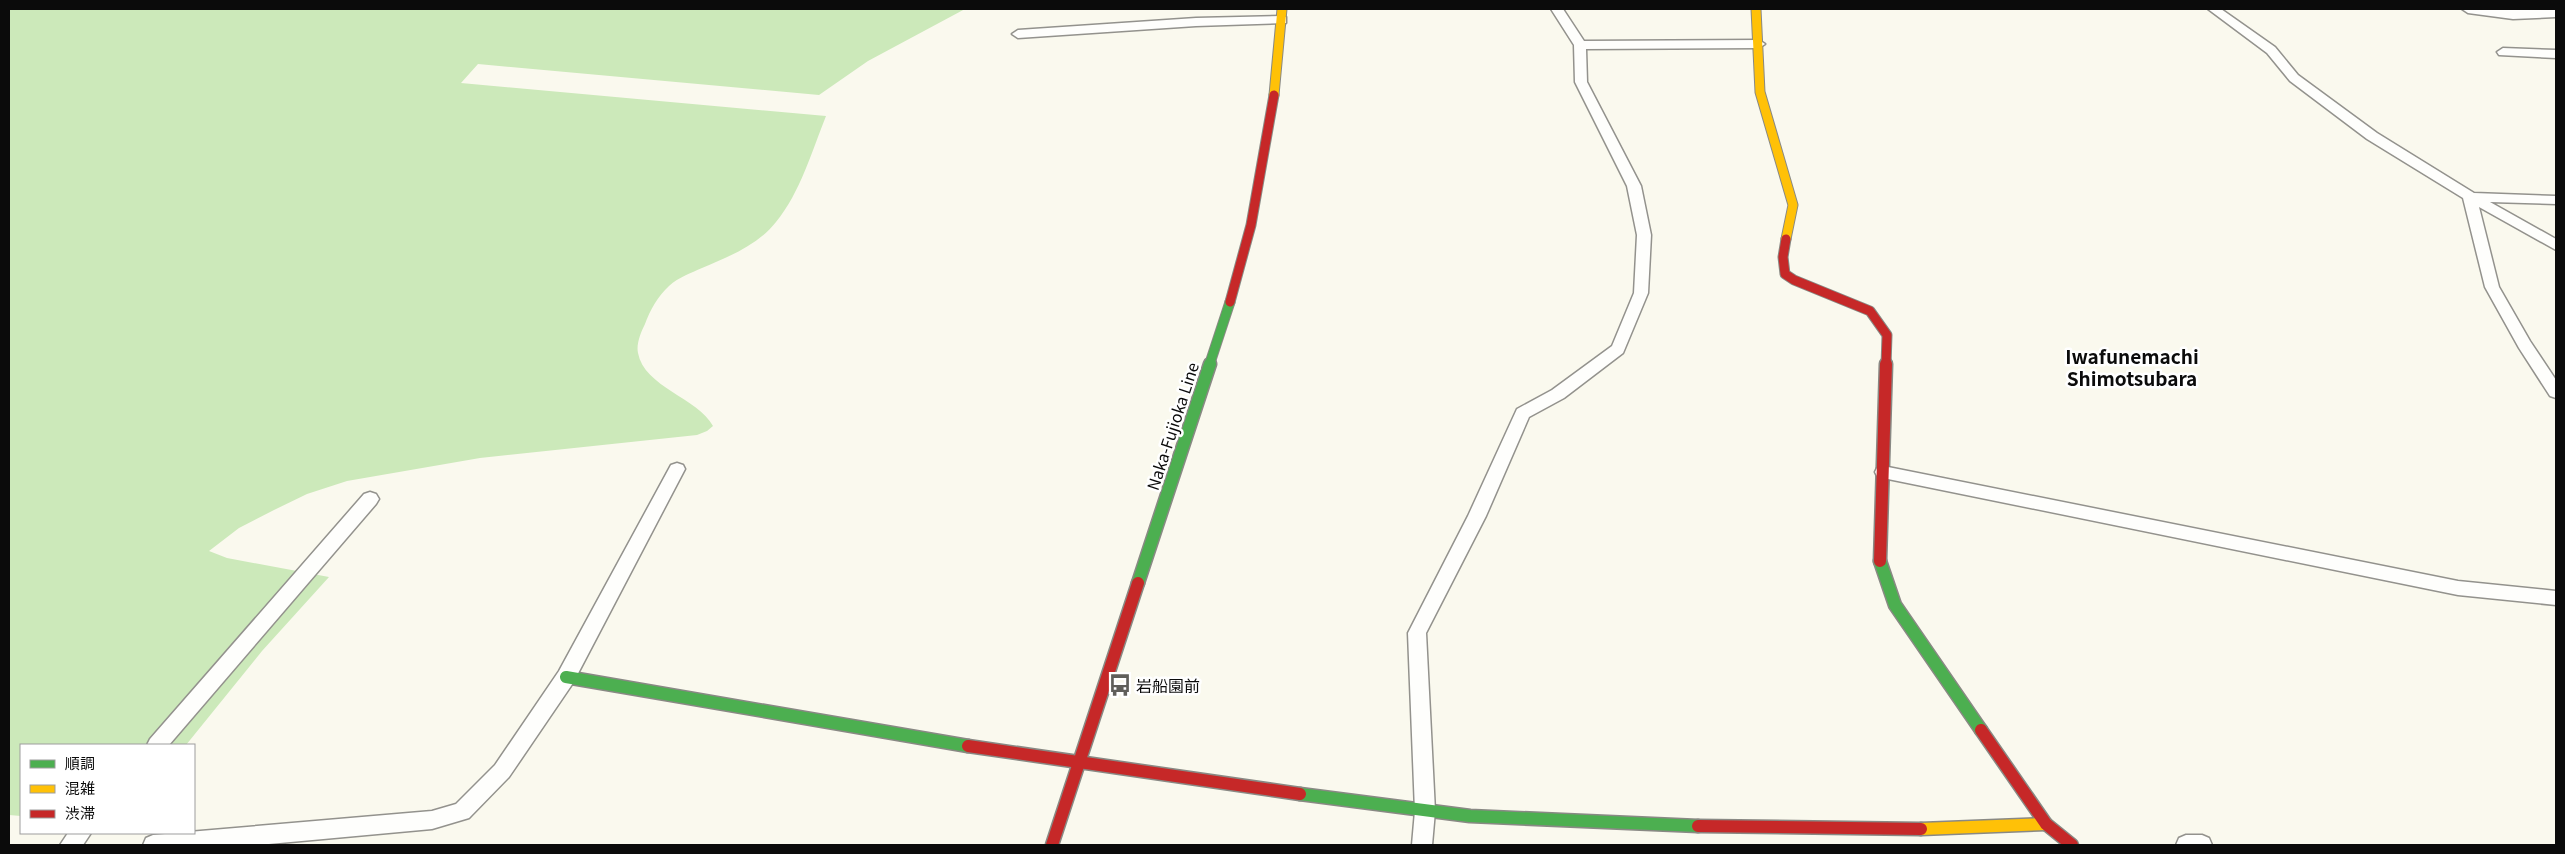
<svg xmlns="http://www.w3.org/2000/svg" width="2565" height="854" viewBox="0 0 2565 854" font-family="Georgia,'Noto Sans JP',serif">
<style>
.forest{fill:#cce9ba}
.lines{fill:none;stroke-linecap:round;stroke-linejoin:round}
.street-casing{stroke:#93928d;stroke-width:3}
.fast-far1-casing{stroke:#898984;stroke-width:11}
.fast-casing{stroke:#898984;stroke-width:15}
.slow-far1-casing{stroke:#898984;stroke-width:11}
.slow-casing{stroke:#898984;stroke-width:15}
.jam-far1-casing{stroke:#898984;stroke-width:11}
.jam-casing{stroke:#898984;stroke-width:15}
.street{fill:#fefefc;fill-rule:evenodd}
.fast-far1{stroke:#4caf50;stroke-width:9}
.fast{stroke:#4caf50;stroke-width:12}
.slow-far1{stroke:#ffc107;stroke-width:9}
.slow{stroke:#ffc107;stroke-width:12}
.jam-far1{stroke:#c62828;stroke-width:9}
.jam{stroke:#c62828;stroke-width:12}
.labels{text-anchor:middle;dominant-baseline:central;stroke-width:5;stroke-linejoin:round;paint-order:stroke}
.street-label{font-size:16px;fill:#0b0b0b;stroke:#fff}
.poi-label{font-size:16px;fill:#0b0b0b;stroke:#fff;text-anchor:start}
.quarter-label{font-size:19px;font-weight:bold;fill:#0b0b0b;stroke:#fff}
</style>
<rect width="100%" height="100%" fill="#faf9ee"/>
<path class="forest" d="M9 9H965L868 61 819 95 478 64 461 83 826 116C812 151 800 193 776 222 758 245 728 257 702 268 691 273 679 277 669 286 658 296 650 310 645 324 641 332 636 344 638 353 644 387 698 398 713 426L707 431 697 435 480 458 347 481 307 494 274 510 239 528 209 551 227 558 329 577 262 651 186 745H21V816L9 815Z"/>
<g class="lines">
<defs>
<path id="street" d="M1551 9H1563L1584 41 1759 40 1765 44 1759 48 1586 49 1587 82 1641 186 1651 235 1648 293 1623 353 1564 398 1529 417 1486 516 1426 633 1435 811 1432 845H1412L1415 811 1408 633 1468 516 1517 409 1552 390 1612 346 1634 293 1637 235 1627 186 1575 82 1574 45Z
M2208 9H2221L2275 47 2298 75 2377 133 2474 193 2556 196V204L2490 202 2556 239V250L2479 207 2499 287 2530 341 2556 380V398L2550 396 2519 348 2485 287 2463 198 2367 139 2290 81 2267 53Z
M2462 9 2556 10V17L2513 19 2468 13Z
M1282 16 1286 17V23L1196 26 1018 38 1012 34 1018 30 1196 18Z
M2503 48 2556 50V58L2499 55 2497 52Z
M677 463 683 465 685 469 573 683 509 777 469 818 432 829 258 845H143L146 838 153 835 432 811 456 804 495 765 559 671 671 465Z
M1883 466 2458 581 2556 591V605L2458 595 1883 478 1877 476 1875 472 1877 468Z
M370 492 376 494 379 499 376 504 169 745H147L150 739 364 494Z
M68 833H91L83 845H60Z
M2186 835H2202L2209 838 2212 845H2176L2179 838Z"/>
<path id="fast-far1" d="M1209 366 1230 302"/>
<path id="fast" d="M1880 561 1895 605 1981 730
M1138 583 1210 364
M566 677 968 746
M1300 794 1470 816 1698 826"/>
<path id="slow-far1" d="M1756 9 1760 92 1793 205 1786 239
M1274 95 1282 9"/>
<path id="slow" d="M1921 829 2046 824"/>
<path id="jam-far1" d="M1786 239 1783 257 1785 274 1794 280 1870 311 1887 335 1886 366
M1230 302 1251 225 1274 95"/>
<path id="jam" d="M1880 561 1886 364
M1981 730 2046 824 2072 845
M968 746 1300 794
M1698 826 1921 829
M1052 845 1138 583"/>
</defs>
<use href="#street" class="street-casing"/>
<use href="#fast-far1" class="fast-far1-casing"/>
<use href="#fast" class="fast-casing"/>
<use href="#slow-far1" class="slow-far1-casing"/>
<use href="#slow" class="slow-casing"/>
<use href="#jam-far1" class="jam-far1-casing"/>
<use href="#jam" class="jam-casing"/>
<use href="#street" class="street"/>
<use href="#fast-far1" class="fast-far1"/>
<use href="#fast" class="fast"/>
<use href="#slow-far1" class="slow-far1"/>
<use href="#slow" class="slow"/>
<use href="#jam-far1" class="jam-far1"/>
<use href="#jam" class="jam"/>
</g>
<defs>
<symbol id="bus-bare" viewBox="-9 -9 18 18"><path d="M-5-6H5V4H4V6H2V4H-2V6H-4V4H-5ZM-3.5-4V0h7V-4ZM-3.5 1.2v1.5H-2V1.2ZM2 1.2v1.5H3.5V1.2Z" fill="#5f5e5a" stroke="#fff" stroke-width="2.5" paint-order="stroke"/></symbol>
</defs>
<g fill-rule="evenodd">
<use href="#bus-bare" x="1104" y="669" width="32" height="32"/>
</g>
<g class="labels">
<g class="street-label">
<text transform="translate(1172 426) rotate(-72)">Naka-Fujioka Line</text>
</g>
<g class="poi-label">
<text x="1136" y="685">岩船園前</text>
</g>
<g class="quarter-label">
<text x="2132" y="355">Iwafunemachi<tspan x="2132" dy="22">Shimotsubara</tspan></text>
</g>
</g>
<rect width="2565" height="854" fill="none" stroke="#0b0b0b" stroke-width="20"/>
<rect x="20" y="744" width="175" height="90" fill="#ffffff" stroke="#9d9d9d"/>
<rect x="30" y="760" width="25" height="8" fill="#4caf50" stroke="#9d9d9d"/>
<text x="65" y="769" font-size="15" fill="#0b0b0b">順調</text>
<rect x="30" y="785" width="25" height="8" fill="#ffc107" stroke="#9d9d9d"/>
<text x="65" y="794" font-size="15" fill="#0b0b0b">混雑</text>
<rect x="30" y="810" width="25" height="8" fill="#c62828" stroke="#9d9d9d"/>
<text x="65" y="819" font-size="15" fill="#0b0b0b">渋滞</text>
</svg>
